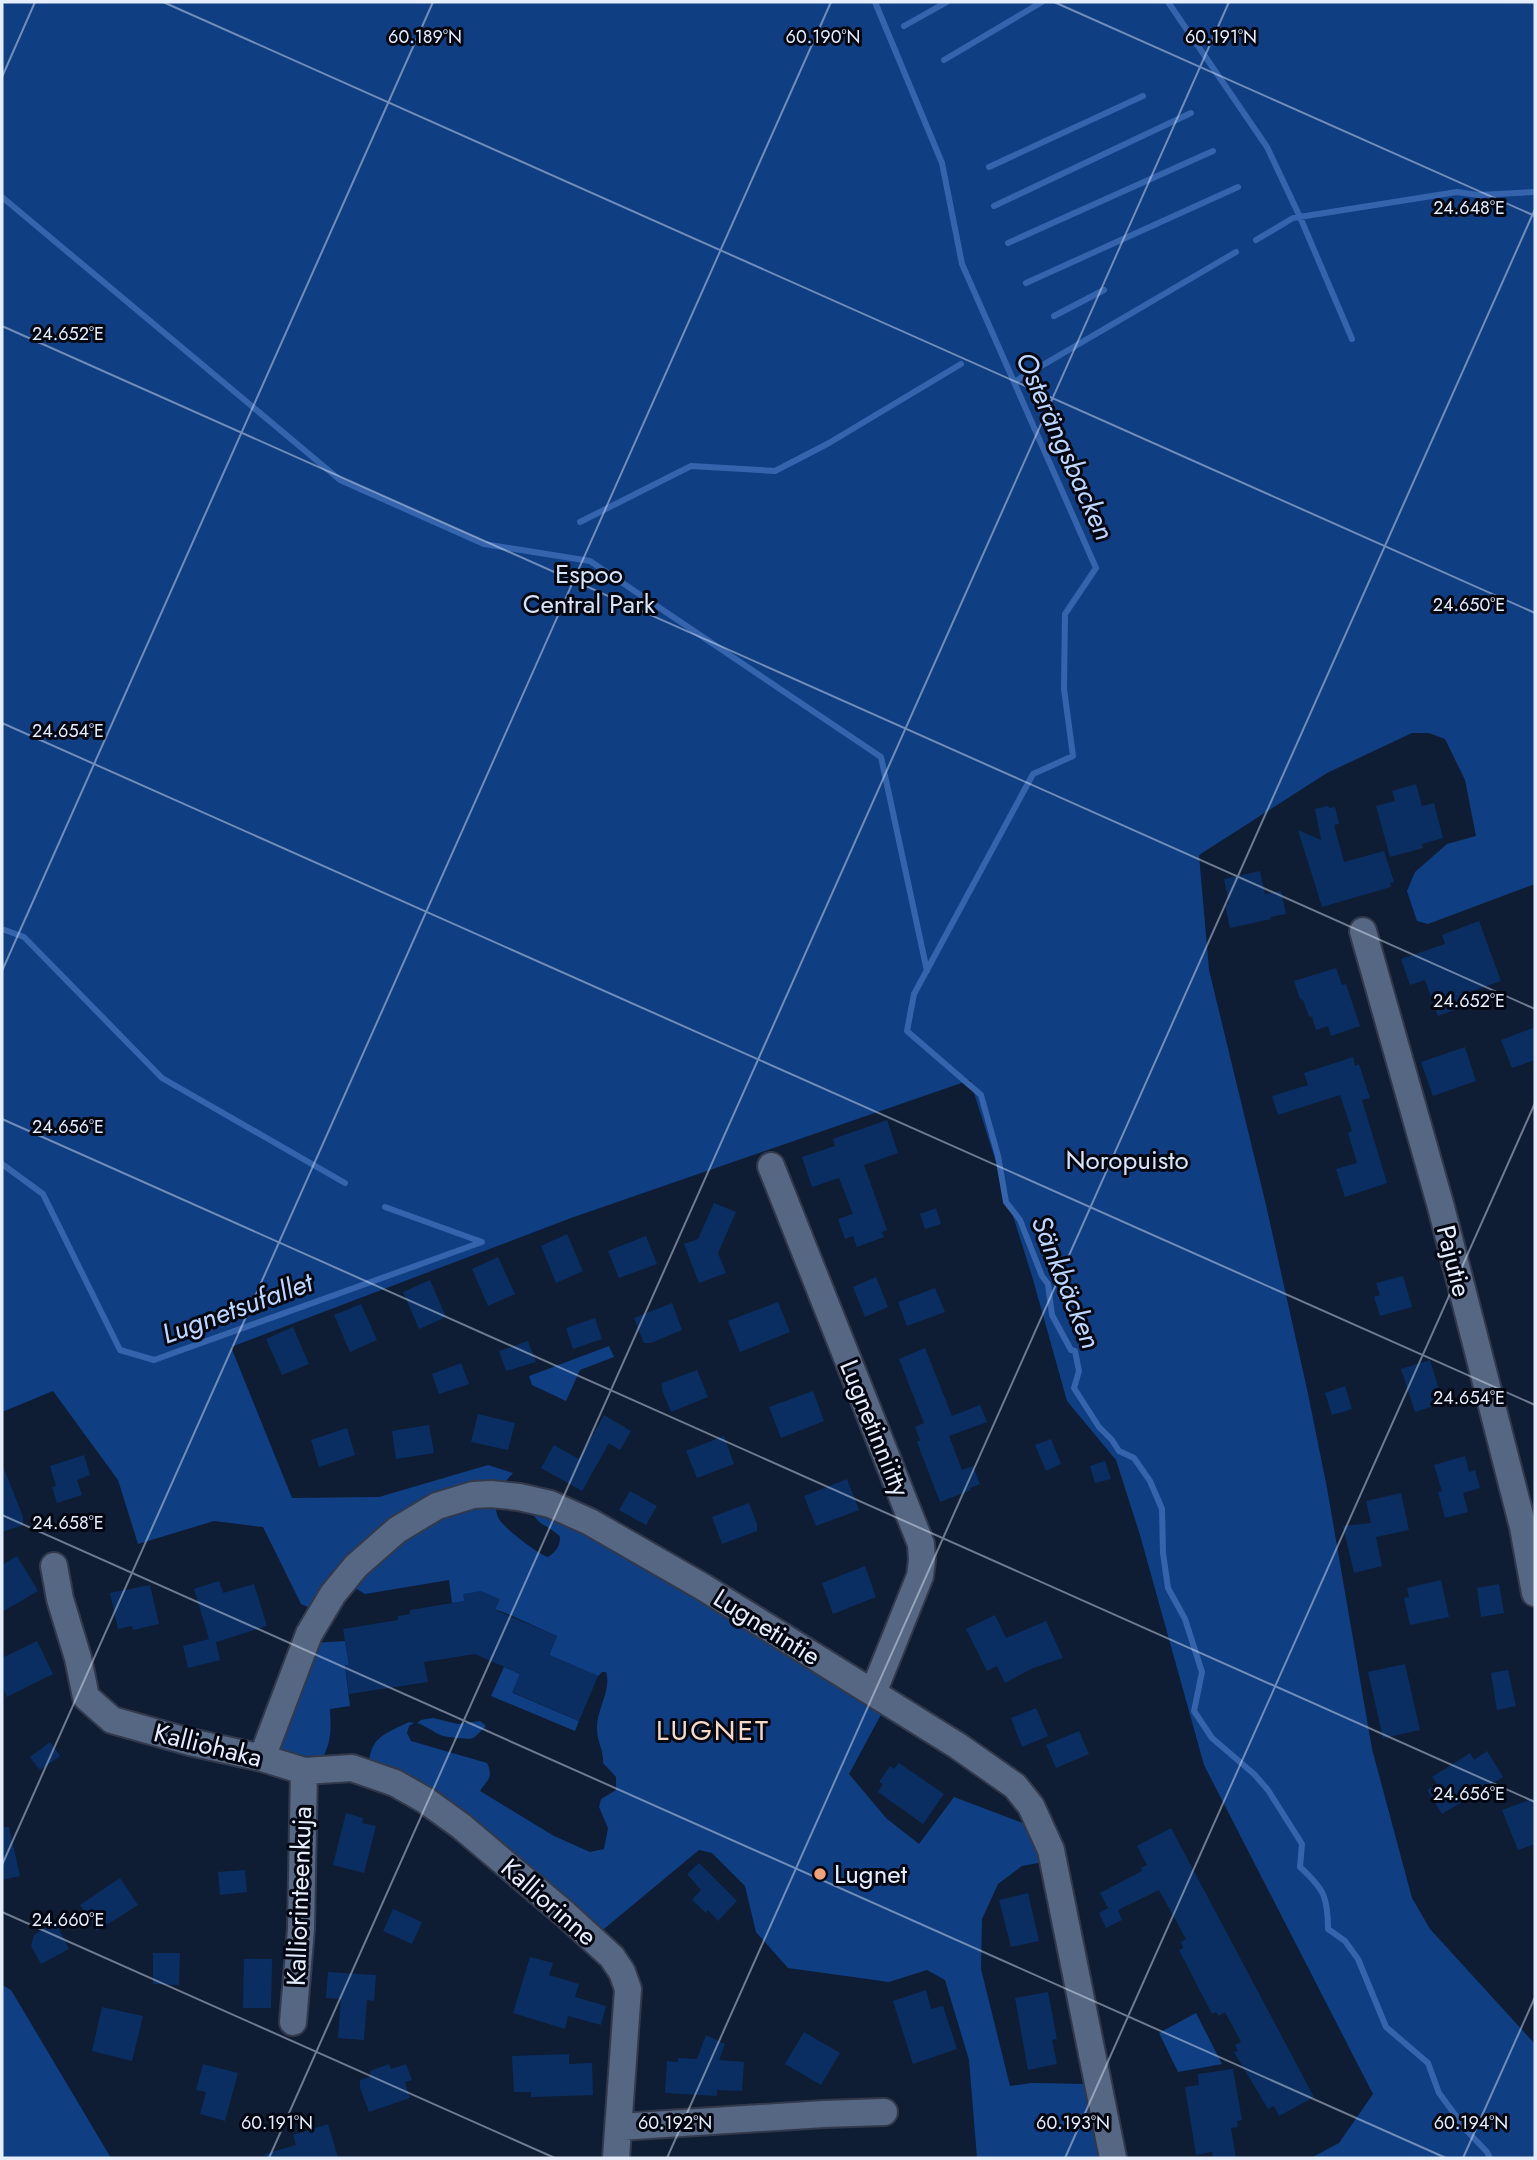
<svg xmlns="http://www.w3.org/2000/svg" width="1537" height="2160" viewBox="0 0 1537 2160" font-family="Jost,sans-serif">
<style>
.green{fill:#103e82}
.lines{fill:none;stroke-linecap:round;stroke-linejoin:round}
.stream{stroke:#3564ad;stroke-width:6}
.building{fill:#0a2e62}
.street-casing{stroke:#32394c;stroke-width:30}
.street{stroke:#556782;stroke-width:26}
.ticks{fill:none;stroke:#e4eefe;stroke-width:2;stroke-opacity:0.45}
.poi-dot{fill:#f0a279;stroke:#030711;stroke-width:2.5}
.labels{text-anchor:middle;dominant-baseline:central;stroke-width:6;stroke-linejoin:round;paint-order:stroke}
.park-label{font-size:26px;fill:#d7e4f8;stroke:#030711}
.street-label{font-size:26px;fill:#e4eefe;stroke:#030711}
.poi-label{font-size:26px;fill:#e4eefe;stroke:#030711;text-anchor:start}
.water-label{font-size:28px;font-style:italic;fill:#bdd7ff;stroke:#030711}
.neighbourhood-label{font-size:28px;letter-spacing:2px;fill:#f7d9c9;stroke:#030711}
.ticks-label{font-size:18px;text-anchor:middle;fill:#e4eefe;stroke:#030711;stroke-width:6;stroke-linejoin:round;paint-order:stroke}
</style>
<rect width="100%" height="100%" fill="#0e1d33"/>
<path class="green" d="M2 2H1535V884L1428 924 1417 921 1407 891 1415 872 1447 844 1476 836 1465 780 1445 739 1429 733H1412L1327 773 1199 855 1209 970 1266 1205 1307 1389 1327 1488 1372 1749 1412 1898 1430 1929 1535 2044V2158H1311L1339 2143 1373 2094 1204 1765 1140 1535 1116 1460 1067 1401 1032 1276 970 1080 571 1218 231 1347 292 1498 379 1497 488 1465 513 1473 505 1482 443 1495 315 1610 301 1604 263 1527 214 1521 138 1544 118 1480 53 1391 2 1412Z
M609 1346 614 1357 580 1370 566 1401 532 1385 529 1376Z
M495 1502C496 1507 496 1514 499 1519 505 1529 538 1554 548 1557 556 1552 560 1546 560 1537 551 1526 537 1526 531 1510L576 1523 884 1709 849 1774 886 1818 919 1844 954 1797 1033 1827 1049 1861 1022 1866 998 1884 982 1919 981 1969 1010 2086 1031 2083 1087 2084 1104 2158H977L969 2060 945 1980 927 1970 889 1982 788 1968 756 1932 745 1886 712 1853 699 1850 599 1933 369 1763C371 1736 387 1733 409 1722L414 1723 409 1726 407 1733 411 1741 487 1763C494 1778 487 1780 480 1791L554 1836 590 1852 604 1849 608 1828 599 1807 601 1799 616 1790V1777L603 1763C604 1750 597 1742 597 1729 596 1710 612 1690 606 1672H602L598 1676 549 1655 557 1636C528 1624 483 1598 452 1603L449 1580 365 1594 350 1585 370 1562 446 1512Z
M345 1641 349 1665 345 1666 350 1706 330 1709C331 1731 332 1741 321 1761L306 1760 278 1753 313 1643Z
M504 1667 520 1674 513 1693 579 1721 575 1731 491 1696Z
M433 1718 458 1724 480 1721 486 1726C481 1730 478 1735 473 1738 469 1740 448 1737 443 1736 434 1733 427 1726 417 1723L421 1720Z
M2 1985 11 1990 111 2158H2Z
M1196 2013 1222 2064 1178 2072 1159 2033Z"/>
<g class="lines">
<path class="stream" d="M875 2 942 163 962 264 1096 568 1065 614 1064 689 1073 756 1033 774 914 994 907 1031 981 1095 998 1156 1006 1202 1020 1220 1042 1276 1048 1284 1052 1315 1071 1350 1075 1351 1079 1371 1074 1388 1099 1427 1112 1440 1119 1451 1134 1458 1150 1481 1162 1509 1163 1553 1168 1588 1185 1619 1202 1672 1194 1711 1212 1738 1254 1774 1268 1790 1302 1844 1300 1867C1324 1889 1328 1897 1328 1929L1345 1941 1358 1959 1386 2027 1428 2063 1439 2093 1467 2131 1487 2152 1490 2158
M1168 2 1267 147 1300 217 1352 339
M904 26 947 2
M944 60 1042 2
M989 167 1143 96
M2 197 340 480 484 544 590 561 881 757 927 971
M994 206 1191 113
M1256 240 1293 218 1457 192 1478 195 1535 192
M1008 243 1213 151
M1026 283 1238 187
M1054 316 1104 290
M1014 382 1236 252
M580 522 691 466 775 471 829 443 961 364
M2 929 24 937 162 1078 345 1183
M2 1164 43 1194 120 1350 154 1360 482 1242 385 1207"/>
</g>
<path class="building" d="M1416 784 1422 806 1434 803 1443 838 1422 844 1423 848 1390 857 1376 806 1395 801 1392 791Z
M1328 806 1329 808 1335 807 1339 824 1334 825 1344 862 1384 851 1394 882 1390 883 1391 887 1322 907 1298 830 1321 840 1315 809Z
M1260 871 1265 894 1281 891 1286 914 1270 917 1271 919 1230 928 1225 905 1229 904 1224 879Z
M1479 921 1501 981 1467 993 1471 1004 1438 1016 1425 980 1410 985 1401 959 1445 944 1442 935Z
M1336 968 1342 985 1346 984 1360 1026 1331 1036 1328 1026 1316 1030 1312 1017 1309 1016 1303 1000 1300 999 1294 981Z
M1535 1027V1060L1512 1068 1501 1040Z
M1465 1047 1476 1081 1433 1096 1421 1062Z
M1353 1057 1355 1066 1359 1064 1370 1098 1362 1100 1387 1183 1345 1197 1336 1169 1357 1163 1348 1133 1352 1131 1340 1095 1278 1115 1272 1096 1308 1085 1304 1073Z
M887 1120 898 1153 864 1165 887 1230 882 1232 884 1237 857 1247 853 1236 845 1239 838 1219 853 1214 839 1178 812 1187 802 1157 835 1146 833 1139Z
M714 1203 736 1212 718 1253 726 1273 699 1283 684 1244 698 1239Z
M936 1208 941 1224 925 1229 920 1214Z
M567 1234 583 1271 556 1283 541 1246Z
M646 1236 657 1264 619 1278 608 1251Z
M498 1257 515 1294 488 1306 472 1269Z
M1403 1276 1412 1307 1380 1316 1374 1297 1380 1295 1376 1283Z
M876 1277 888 1307 865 1317 853 1287Z
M430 1280 446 1317 419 1329 403 1292Z
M935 1288 945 1312 907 1326 898 1302Z
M778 1302 790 1332 740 1352 728 1321Z
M672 1303 682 1330 651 1343H644L634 1318Z
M361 1304 377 1340 350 1352 334 1315Z
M595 1318 602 1339 573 1349 566 1328Z
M293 1327 309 1364 282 1375 266 1339Z
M528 1341 536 1362 506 1371 499 1351Z
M925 1348 952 1416 980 1405 987 1422 949 1436 962 1470 973 1466 980 1484 970 1488 971 1490 940 1502 917 1442 920 1440 915 1427 924 1423 899 1359Z
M1430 1360 1443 1403 1415 1412 1401 1369Z
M461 1363 469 1384 439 1394 432 1374Z
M697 1370 708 1397 671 1412 662 1390V1383Z
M1345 1386 1352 1409 1332 1415 1325 1393Z
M813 1391 824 1421 781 1438 769 1407Z
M478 1414 515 1423 508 1450 471 1442Z
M604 1415 631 1431 620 1450 609 1443 582 1491 541 1468 554 1445 579 1459Z
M429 1425 434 1453 396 1459 392 1431Z
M347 1428 355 1455 319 1467 311 1440Z
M724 1436 734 1464 697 1478 686 1451Z
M1051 1439 1061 1464 1046 1471 1035 1445Z
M84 1455 90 1475 77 1480 82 1495 57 1503 52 1487 56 1486 50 1466Z
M1465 1456 1469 1472 1475 1470 1480 1488 1463 1493 1468 1512 1445 1518 1438 1492 1442 1491 1434 1465Z
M1105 1461 1111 1479 1095 1483 1090 1466Z
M2 1466H3L23 1517V1525L2 1532Z
M847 1479 859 1510 816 1526 804 1496Z
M630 1491 657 1506 646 1525 619 1510Z
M1401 1493 1409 1530 1376 1537 1382 1566 1354 1573 1343 1526 1371 1523 1366 1501Z
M749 1503 757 1524V1531L722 1544 712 1517Z
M17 1556 38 1591 2 1612V1565Z
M865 1566 876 1597 833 1614 822 1583Z
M1441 1580 1449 1617 1410 1625 1404 1598 1409 1597 1407 1588Z
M219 1581 223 1593 254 1584 267 1626 216 1642 220 1660 188 1668 183 1646 209 1639 194 1589Z
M1499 1584 1504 1613 1481 1617 1477 1588Z
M150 1585 159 1624 133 1630 132 1626 118 1629 110 1593Z
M481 1591 500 1599 495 1610 557 1636 549 1655 598 1676 579 1721 512 1692 520 1674 475 1654 424 1662 428 1682 349 1694 345 1665H349L343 1629 398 1620V1616L410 1614V1610L464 1601 463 1594Z
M995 1615 1006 1638 1046 1621 1063 1658 1033 1668 1005 1683 997 1666 987 1671 966 1629Z
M37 1641 53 1674 7 1697 2 1686V1658Z
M1405 1664 1420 1730 1383 1738 1368 1672Z
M1508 1670 1516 1706 1497 1710 1491 1673Z
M1036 1708 1048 1736 1022 1747 1011 1718Z
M1079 1731 1089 1754 1056 1768 1046 1745Z
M50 1742 60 1756 40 1770 30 1757Z
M1487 1751 1503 1777 1442 1814 1427 1790 1437 1784 1432 1777 1470 1753 1474 1760Z
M899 1763 944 1794 923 1824 878 1792 883 1784 879 1782 890 1766 894 1769Z
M1535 1798V1844L1518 1850 1502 1810Z
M346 1813 363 1818 362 1823 376 1826 364 1873 333 1865Z
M2 1827H9L20 1876 2 1880Z
M1171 1828 1314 2097 1279 2116 1274 2106 1268 2109 1234 2052 1238 2051 1235 2045 1241 2042 1225 2012 1219 2016 1216 2012 1212 2014 1195 1981 1179 1950 1183 1948 1181 1942 1186 1939 1159 1890 1118 1910 1122 1920 1106 1928 1099 1913 1108 1908 1100 1893 1142 1871 1141 1868 1147 1865 1137 1846Z
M699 1863 737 1901 718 1921 708 1910 706 1913 692 1900 701 1890 687 1874Z
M245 1870 247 1892 220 1895 218 1872Z
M120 1878 138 1905 97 1931 80 1905Z
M1028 1893 1039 1941 1011 1947 999 1900Z
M393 1909 422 1922 412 1944 383 1931Z
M55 1921 69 1949 41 1964 31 1946 34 1935Z
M153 1953H180L179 1985 153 1984Z
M530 1957 553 1963 549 1975 579 1984 575 1997 606 2006 601 2025 568 2016 565 2029 513 2013Z
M244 1959H272L271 2008H243Z
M328 1972 376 1975 374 2001 367 2000 364 2040 338 2038 341 1999 326 1998Z
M926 1990 931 2009 943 2006 957 2049 913 2064 893 2001Z
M1048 1992 1057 2039 1052 2040 1057 2064 1028 2070 1015 1998Z
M102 2007 143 2016 132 2061 92 2051Z
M804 2032 840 2053 821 2085 785 2064Z
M706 2035 725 2044 719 2060 744 2062 742 2091 717 2090V2096L665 2093 667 2061 678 2062V2058L697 2059Z
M569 2054V2064L592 2063 593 2095 531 2097V2092H514L512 2056Z
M203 2064 238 2073 225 2121 200 2114 206 2092 196 2090Z
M389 2064 391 2069 406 2064 412 2080 405 2082 410 2098 369 2112 360 2088V2080L370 2077V2071Z
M1233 2069 1242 2120 1237 2121 1238 2127 1231 2128 1236 2158H1213L1212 2152 1196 2155 1185 2087 1199 2085 1198 2074Z
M328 2124 338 2158H266L265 2154 296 2145 293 2135Z"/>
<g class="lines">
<defs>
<path id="street" d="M1363 931 1441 1207 1523 1527 1535 1593
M771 1166 921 1544 922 1560 920 1576 873 1693
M54 1566 60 1599 78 1658 86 1697 112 1720 190 1742 262 1758 304 1771 352 1768 395 1783 425 1800 461 1826 565 1914 612 1957 622 1972 628 1989 616 2158
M262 1758 309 1634 333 1594 356 1566 397 1530 437 1506 473 1495 491 1494 519 1497 550 1504 590 1522 703 1587 958 1746 1015 1786 1031 1806 1051 1850 1113 2158
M293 2022 301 1929 304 1771
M619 2127 824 2114 884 2112"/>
</defs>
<use href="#street" class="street-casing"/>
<use href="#street" class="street"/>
</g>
<path class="ticks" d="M163 2 1535 613M1054 2 1535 216M2 77 35 2M2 326 1535 1009M2 723 1535 1405M2 971 433 2M2 1119 1535 1802M2 1515 1446 2158M2 1865 831 2M2 1912 555 2158M269 2158 1229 2M667 2158 1535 209M1065 2158 1535 1103M1463 2158 1535 1997"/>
<circle class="poi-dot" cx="820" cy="1874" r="7"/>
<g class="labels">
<g class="park-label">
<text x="589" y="574">Espoo<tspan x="589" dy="30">Central Park</tspan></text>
<text x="1127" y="1160">Noropuisto</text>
</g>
<g class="street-label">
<text transform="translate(1454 1261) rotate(76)">Pajutie</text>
<text transform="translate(875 1428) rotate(68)">Lugnetinniitty</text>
<text transform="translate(767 1627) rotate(32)">Lugnetintie</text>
<text transform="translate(208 1745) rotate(14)">Kalliohaka</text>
<text transform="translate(299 1896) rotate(-88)">Kalliorinteenkuja</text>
<text transform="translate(549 1902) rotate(41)">Kalliorinne</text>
</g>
<g class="poi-label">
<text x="834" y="1874">Lugnet</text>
</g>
<g class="water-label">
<text transform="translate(1065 446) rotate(66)">Osterängsbacken</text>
<text transform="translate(1066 1282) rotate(68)">Sänkbäcken</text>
<text transform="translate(237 1308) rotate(-20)">Lugnetsufallet</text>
</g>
<g class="neighbourhood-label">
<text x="713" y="1730">LUGNET</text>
</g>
</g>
<g class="ticks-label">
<text x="425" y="43">60.189°N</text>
<text x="823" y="43">60.190°N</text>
<text x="1221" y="43">60.191°N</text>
<text x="1469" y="214">24.648°E</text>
<text x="68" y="340">24.652°E</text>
<text x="1469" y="611">24.650°E</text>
<text x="68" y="737">24.654°E</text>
<text x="1469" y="1007">24.652°E</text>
<text x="68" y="1133">24.656°E</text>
<text x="1469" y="1404">24.654°E</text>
<text x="68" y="1529">24.658°E</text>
<text x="1469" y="1800">24.656°E</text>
<text x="68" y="1926">24.660°E</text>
<text x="277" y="2129">60.191°N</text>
<text x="675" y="2129">60.192°N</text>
<text x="1073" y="2129">60.193°N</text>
<text x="1471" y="2129">60.194°N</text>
</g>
<rect width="1537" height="2160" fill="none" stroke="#e4eefe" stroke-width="7"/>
</svg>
